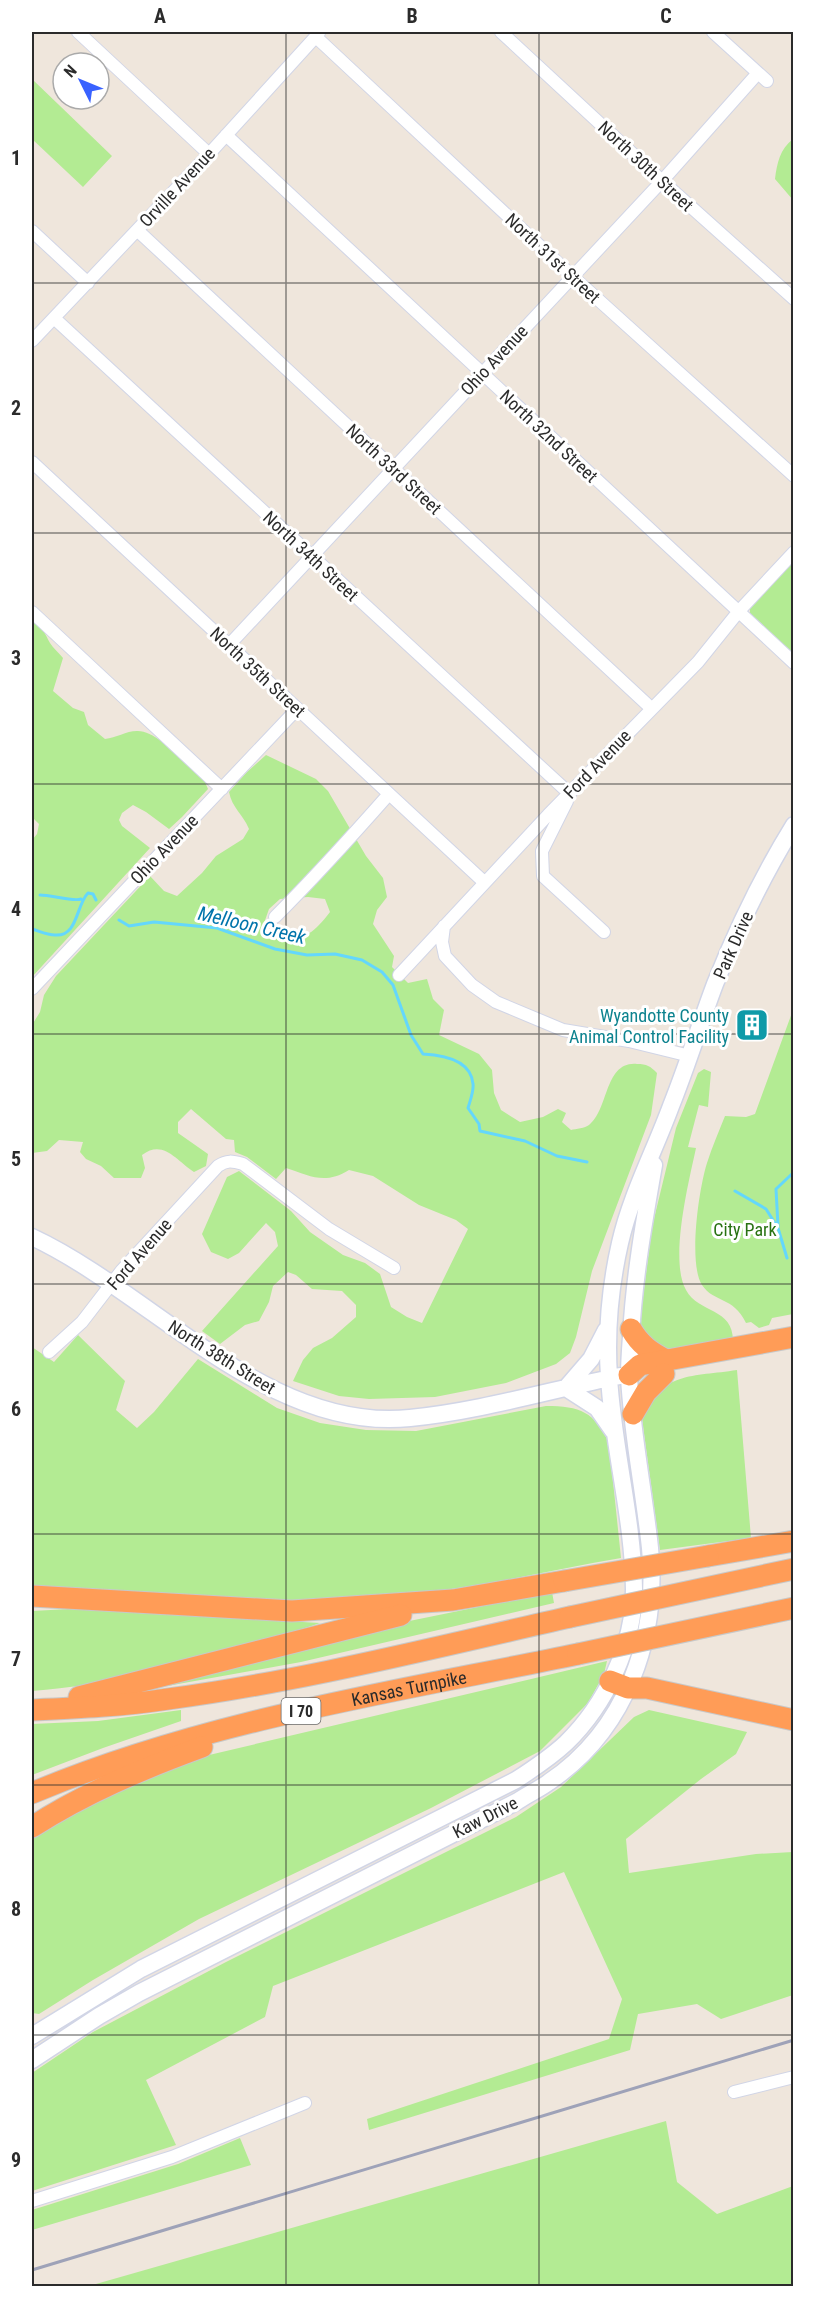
<svg xmlns="http://www.w3.org/2000/svg" width="825" height="2318" viewBox="0 0 825 2318" font-family="'Roboto Condensed',sans-serif">
<style>
.green{fill:#b3eb93;fill-rule:evenodd}
.lines{fill:none;stroke-linecap:round;stroke-linejoin:round}
.stream{stroke:#64d7fc;stroke-width:3}
.street-casing{stroke:#d1d5e6;stroke-width:14}
.secondary-casing{stroke:#d1d5e6;stroke-width:19}
.highway-casing{stroke:#c8c8c8;stroke-width:23}
.street{stroke:#fff;stroke-width:12}
.secondary{stroke:#fff;stroke-width:16}
.highway{stroke:#ff9c57;stroke-width:21}
.rail{stroke:#9ea2b8;stroke-width:3}
.highway-bridge-casing{stroke:#c8c8c8;stroke-width:23;stroke-linecap:butt}
.highway-bridge{stroke:#ff9c57;stroke-width:21}
.grid{fill:none;stroke:#2b2b2b;stroke-width:1.5;stroke-opacity:0.55}
.labels{text-anchor:middle;dominant-baseline:central;stroke-width:6;stroke-linejoin:round;paint-order:stroke}
.shield{fill:#fff;stroke:#6b6b6b;stroke-width:1.5}
.shield-label{font-size:16px;font-weight:bold;fill:#2b2b2b}
.street-label{font-size:18px;fill:#2b2b2b;stroke:#fff}
.culture-label{font-size:18px;fill:#0d838f;stroke:#fff;text-anchor:end}
.park-label{font-size:18px;fill:#287212;stroke:#fff}
.water-label{font-size:20px;font-style:italic;fill:#0074ab;stroke:#fff}
.neatline{fill:none;stroke:#2b2b2b;stroke-width:2}
.grid-label{font-size:20px;text-anchor:middle;font-weight:bold;fill:#2b2b2b}
</style>
<rect width="100%" height="100%" fill="#efe6dc"/>
<path class="green" d="M32 79 112 156 83 187 32 139Z
M793 139V200L775 179C777 163 780 149 793 139Z
M793 562V653L750 613V608Z
M32 621C42 625 45 634 50 643 53 648 59 653 63 658L53 691 73 708 84 712 88 725 105 739C116 738 126 731 137 731 157 730 188 765 204 780L208 789 182 817 169 829 146 812 133 805 122 813 119 820 122 826 150 848 32 977V840L37 834 39 824 32 817Z
M266 755 316 779 328 791 366 856 383 878 387 897 377 910 373 924 394 956 392 967 408 983 427 979 433 999 444 1010 439 1035 479 1054 492 1070 494 1093 501 1110 520 1122 543 1117 558 1109 566 1113 562 1122 571 1130C576 1129 585 1128 589 1125 609 1110 604 1061 637 1064 647 1064 650 1066 657 1073L651 1115 592 1271 576 1337 570 1353 556 1364 506 1383 435 1397 369 1399 339 1396 293 1381 303 1360 313 1348 332 1338 356 1317V1305L342 1291 312 1289 296 1275 288 1272 273 1286 269 1302 259 1321 245 1325 220 1344 202 1331 278 1246 275 1232 266 1223 239 1253 228 1259 211 1252 202 1234 227 1177 239 1171 291 1211 310 1232 343 1255 365 1263 380 1274 391 1307 407 1317 422 1323 468 1229 456 1220 419 1205 373 1176 349 1170C325 1185 310 1176 286 1168L276 1179 247 1157 235 1152 234 1140 226 1139 191 1109 178 1122V1133L208 1154 206 1166 194 1172C176 1160 163 1139 142 1155L145 1168 141 1178H114L101 1166 86 1159 80 1152 83 1142 59 1140 47 1151 32 1153V1025L40 1012 44 995 56 976 150 876 164 891 177 896 202 873 216 856 243 839 249 829C243 814 232 808 229 792L247 772ZM308 897 325 899 330 912C310 938 301 941 269 938L263 926 269 909 280 899Z
M793 1010V1314L772 1318 769 1325 759 1328 751 1322 746 1323C733 1296 714 1303 702 1285 688 1263 699 1188 707 1163 712 1147 719 1131 725 1116L746 1117 755 1114Z
M704 1069 711 1072 708 1107 699 1105 688 1147 696 1148C689 1181 669 1260 686 1290 699 1314 733 1307 733 1341L666 1353 641 1332 640 1320 652 1227 676 1128 698 1073Z
M78 1335 125 1381 116 1410 137 1428 154 1412 198 1359 277 1408 320 1423 366 1430 416 1431 546 1406C580 1406 595 1412 609 1443L621 1558C545 1571 469 1590 392 1596 272 1607 151 1593 32 1587V1347L54 1362Z
M737 1370 751 1538 660 1550 642 1419C660 1371 693 1377 737 1370Z
M552 1592 554 1603 301 1662 167 1686 166 1682 375 1628Z
M69 1609 320 1623C228 1654 128 1684 32 1691V1611Z
M607 1661 604 1674 588 1703 540 1751 431 1808 199 1919 93 1980 39 2014 32 2013V1837L88 1804 175 1763Z
M181 1710V1721L103 1748 32 1775V1724L98 1721Z
M649 1710 747 1732 736 1754 701 1779 626 1839 629 1873 756 1854 793 1852V1995L721 2019 697 2004 638 2014 630 2050 369 2130 367 2119 609 2039 622 1999 564 1872 273 1986 265 2017 146 2080 176 2145 32 2191V2073L93 2032 226 1962 516 1817 561 1787 634 1717Z
M666 2121 677 2182 717 2214 793 2186V2286H89Z
M240 2138 251 2165 32 2230V2210L178 2164Z"/>
<g class="lines">
<path class="stream" d="M40 895C51 895 74 902 81 899
M119 920 129 926 154 922 217 928 275 949 307 955 335 954 362 960 382 972 393 985 411 1035 423 1054C442 1055 471 1060 473 1084 474 1091 470 1101 468 1108L479 1124 480 1131 525 1141 557 1156 587 1162
M32 929C39 931 47 935 55 935 78 937 76 905 88 893L93 894 96 900
M794 1132V1138
M735 1191 766 1209 778 1228 787 1258
M778 1226 776 1189 794 1172"/>
<defs>
<path id="street" d="M78 32 209 154
M501 32 662 181 794 299
M713 32 767 81
M316 37 572 276 794 476
M226 135 794 663
M137 230 651 708
M32 231 88 283
M54 318 570 794
M32 341 209 154 319 33
M32 462 484 882
M32 612 222 789
M229 645 662 181 758 73
M567 801 542 851 543 876 604 932
M275 917C315 877 352 836 389 794
M444 926 442 942 445 956 472 985 496 1002 563 1030 629 1041 690 1056
M399 975 548 815 698 662 739 611 794 552
M32 989 297 709
M49 1352 82 1322 122 1270 218 1166C227 1160 232 1161 243 1164L329 1229 394 1268
M734 2092 794 2077
M32 2201 172 2157 305 2103"/>
<path id="secondary" d="M32 1237C152 1293 268 1433 410 1418 481 1411 550 1390 620 1376
M566 1388 591 1359 606 1330
M566 1388 597 1408 613 1431
M32 2036 141 1969 516 1780C533 1769 551 1757 566 1743 606 1704 634 1645 634 1589 633 1518 613 1448 609 1377 606 1332 610 1287 620 1243 631 1195 654 1152 671 1106 687 1066 700 1024 715 984 737 929 763 875 794 825
M32 2060 99 2016 139 1993 518 1801C528 1794 540 1789 549 1782 626 1730 659 1638 650 1548 644 1491 632 1434 629 1377 629 1363 630 1349 631 1336 634 1278 644 1222 654 1165"/>
<g id="highway">
<path d="M631 1329C640 1345 651 1352 666 1360"/>
<path d="M629 1375 640 1365 794 1337"/>
<path d="M633 1414 646 1392 664 1374"/>
<path d="M708 1556 794 1541"/>
<path d="M32 1596 292 1611 453 1600 564 1581"/>
<path d="M610 1681 628 1688H647L794 1720"/>
<path d="M79 1697 401 1615"/>
<path d="M32 1710C77 1708 123 1706 168 1699 303 1681 436 1647 570 1617"/>
<path id="s1" d="M32 1793C206 1720 394 1692 578 1654"/>
<path d="M32 1827C85 1793 142 1769 202 1747"/>
</g>
</defs>
<use href="#street" class="street-casing"/>
<use href="#secondary" class="secondary-casing"/>
<use href="#highway" class="highway-casing"/>
<use href="#street" class="street"/>
<use href="#secondary" class="secondary"/>
<use href="#highway" class="highway"/>
<path class="rail" d="M32 2270 794 2040"/>
<defs>
<path id="highway-bridge" d="M564 1581 708 1556
M570 1617 794 1569
M578 1654 794 1608"/>
</defs>
<use href="#highway-bridge" class="highway-bridge-casing"/>
<use href="#highway-bridge" class="highway-bridge"/>
</g>
<path class="grid" d="M286 32V2286M539 32V2286M32 283H794M32 533H794M32 784H794M32 1034H794M32 1284H794M32 1534H794M32 1785H794M32 2035H794"/>
<defs>
<symbol id="building-square" viewBox="-11 -11 22 22"><rect x="-9" y="-9" width="18" height="18" rx="4" fill="#0f9aa8" stroke="#fff"/><path d="M-4-6H4V6H1V3H-1V6H-4ZM-2.5-4.3h1.7v1.8h-1.7ZM.8-4.3h1.7v1.8H.8ZM-2.5-1h1.7V.8h-1.7ZM.8-1h1.7V.8H.8Z" fill="#fff"/></symbol>
</defs>
<g fill-rule="evenodd">
<use href="#building-square" x="733" y="1006" width="38" height="38"/>
</g>
<g class="labels">
<rect class="shield" x="281.5" y="1698" width="39" height="26" rx="4.5"/>
<g class="shield-label">
<text x="301" y="1711">I 70</text>
</g>
<g class="street-label">
<text transform="translate(646 166) rotate(43)">North 30th Street</text>
<text transform="translate(177 187) rotate(-47)">Orville Avenue</text>
<text transform="translate(553 258) rotate(43)">North 31st Street</text>
<text transform="translate(494 360) rotate(-47)">Ohio Avenue</text>
<text transform="translate(549 436) rotate(43)">North 32nd Street</text>
<text transform="translate(394 469) rotate(43)">North 33rd Street</text>
<text transform="translate(311 556) rotate(43)">North 34th Street</text>
<text transform="translate(258 672) rotate(43)">North 35th Street</text>
<text transform="translate(597 764) rotate(-46)">Ford Avenue</text>
<text transform="translate(164 849) rotate(-46)">Ohio Avenue</text>
<text transform="translate(733 945) rotate(-66)">Park Drive</text>
<text transform="translate(139 1254) rotate(-49)">Ford Avenue</text>
<text transform="translate(222 1357) rotate(32)">North 38th Street</text>
<text stroke="none"><textPath href="#s1" startOffset="392">Kansas Turnpike</textPath></text>
<text transform="translate(485 1817) rotate(-27)">Kaw Drive</text>
</g>
<g class="culture-label">
<text x="729" y="1015">Wyandotte County<tspan x="729" dy="21">Animal Control Facility</tspan></text>
</g>
<g class="park-label">
<text x="745" y="1229">City Park</text>
</g>
<g class="water-label">
<text transform="translate(252 925) rotate(13)">Melloon Creek</text>
</g>
</g>
<rect width="825" height="2318" fill="none" stroke="#ffffff" stroke-width="66"/>
<g transform="translate(81 81) rotate(313)"><circle r="28" fill="#ffffff" stroke="#aaaaaa" stroke-width="1.5"/>
<path d="M0-4.5L10 22L0 15L-10 22Z" fill="#3962ff"/>
<text y="-9" font-size="16" font-weight="bold" text-anchor="middle" fill="#2b2b2b">N</text>
</g>
<rect x="33" y="33" width="759" height="2252" class="neatline"/>
<g class="grid-label">
<text x="160" y="23">A</text>
<text x="412" y="23">B</text>
<text x="666" y="23">C</text>
<text x="16" y="165">1</text>
<text x="16" y="415">2</text>
<text x="16" y="665">3</text>
<text x="16" y="916">4</text>
<text x="16" y="1166">5</text>
<text x="16" y="1416">6</text>
<text x="16" y="1666">7</text>
<text x="16" y="1916">8</text>
<text x="16" y="2167">9</text>
</g>
</svg>
